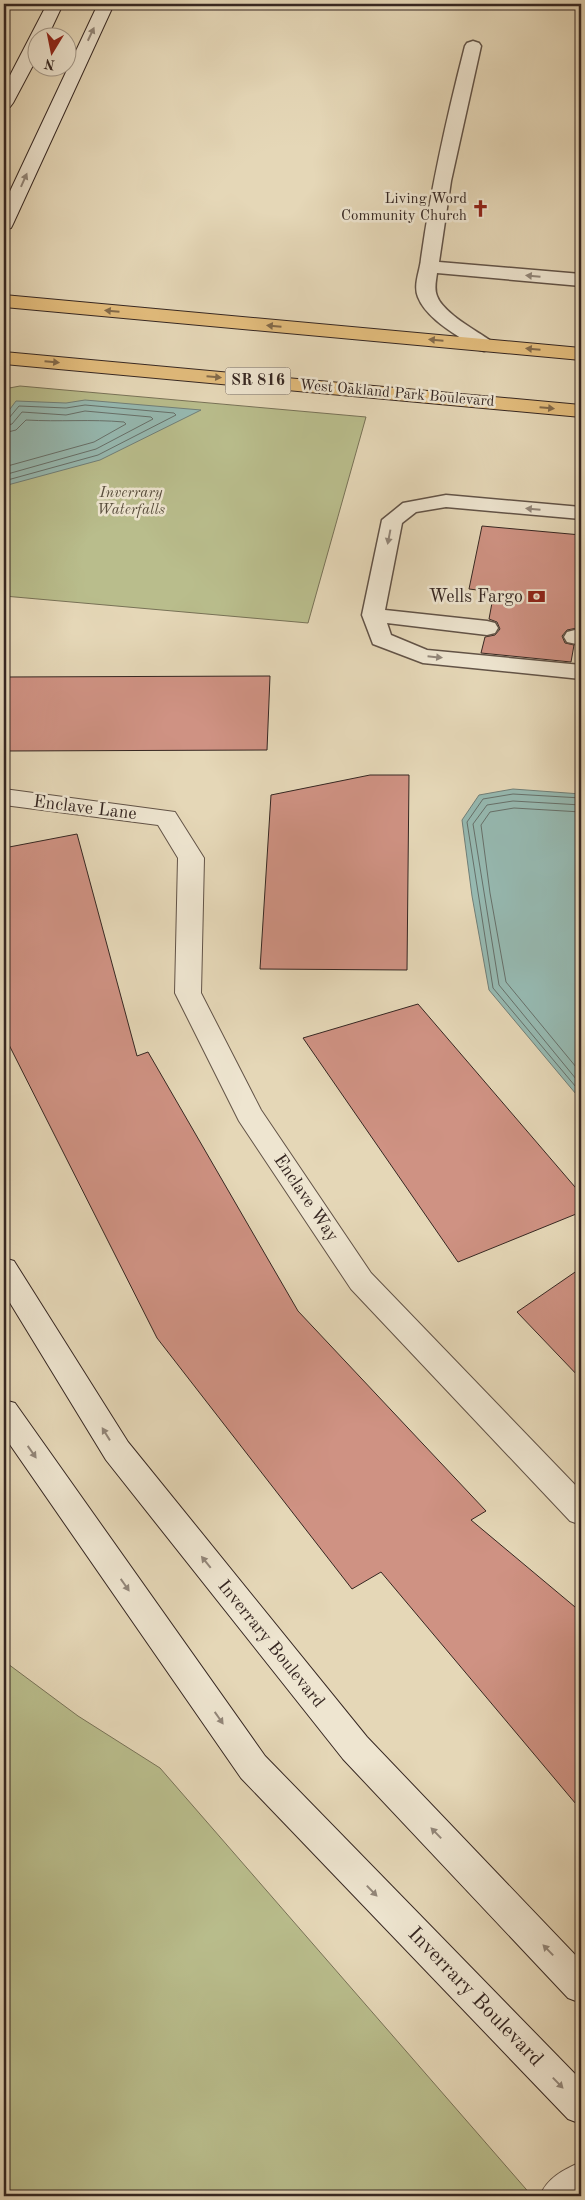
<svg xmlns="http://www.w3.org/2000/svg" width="585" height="2200" viewBox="0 0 585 2200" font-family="'Old Standard TT',serif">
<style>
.green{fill:#b9bd8c;stroke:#787257}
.water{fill:#96b9b1;stroke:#707f78}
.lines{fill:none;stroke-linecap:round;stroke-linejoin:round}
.shore{stroke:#66706a;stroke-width:1}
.building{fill:#cf9283;stroke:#362722}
.lane-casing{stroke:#625347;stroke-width:3}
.street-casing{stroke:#625347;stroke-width:2}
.secondary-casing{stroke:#362722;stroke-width:2}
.primary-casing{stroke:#362722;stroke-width:2}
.lane{fill:#eee5d0;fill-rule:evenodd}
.street{fill:#eee5d0;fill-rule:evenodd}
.secondary{fill:#eee5d0;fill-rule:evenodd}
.primary{fill:#e2bc7c;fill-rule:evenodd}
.oneway{fill:#928679}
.oneway2{fill:#836a4a}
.labels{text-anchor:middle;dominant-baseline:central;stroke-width:5;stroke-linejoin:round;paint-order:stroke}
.far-poi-label{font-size:15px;fill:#362722;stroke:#eee5d0;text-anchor:end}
.far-street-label{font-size:15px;fill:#362722;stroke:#eee5d0}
.far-park-label{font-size:15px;font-style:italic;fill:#574c3c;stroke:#eee5d0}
.shield{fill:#eee5d0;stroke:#6d6056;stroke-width:1}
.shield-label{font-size:16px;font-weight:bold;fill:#362722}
.poi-label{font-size:18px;fill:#362722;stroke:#eee5d0;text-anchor:end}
.street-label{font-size:18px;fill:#362722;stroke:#eee5d0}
.near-street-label{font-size:21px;fill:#362722;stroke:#eee5d0}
</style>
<rect width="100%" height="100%" fill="#e5d7b7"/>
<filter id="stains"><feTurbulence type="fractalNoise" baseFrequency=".004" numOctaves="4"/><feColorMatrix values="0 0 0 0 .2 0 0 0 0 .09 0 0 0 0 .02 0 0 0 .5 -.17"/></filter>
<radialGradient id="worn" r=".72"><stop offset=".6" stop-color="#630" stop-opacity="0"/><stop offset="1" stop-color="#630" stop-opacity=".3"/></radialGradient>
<path class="green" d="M20 386 366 417 308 623 4 596V389Z
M4 1661 78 1716 160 1768 532 2196H4Z"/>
<path class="water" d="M85 400 201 410 100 460 4 486V417L16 401 66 403Z
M513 789 581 794V1100L489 990 472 896 462 820 479 795Z"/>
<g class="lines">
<path class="shore" d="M4 419 9 418 19 406 66 408 85 405 174 413 176 415 98 455 4 481
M4 426 12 424 22 412 66 415 85 411 151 417 153 419 96 449 4 475
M4 433 16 430 26 420C59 422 91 419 124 422L126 424 94 442 4 467
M581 798 513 794 483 799 467 822 493 988 581 1093
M581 805 513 801 487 805 473 824 499 985 581 1085
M581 812 514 808 490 812 481 825 490 893 506 982 581 1073"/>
</g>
<path class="building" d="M482 526 581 535V602L577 628 567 630 562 636 565 643 574 645 571 662 481 653 485 637 495 635 500 629 497 622 489 619 494 592 469 589Z
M270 676 267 750 4 751V677Z
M370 775H409L407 970 260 969 271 795Z
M77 834 137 1056 148 1052 298 1311 486 1511 471 1520 581 1612V1810L381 1572 352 1589 157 1338 4 1035V848Z
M418 1004 581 1194V1212L458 1262 303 1038Z
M581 1268V1379L517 1312Z"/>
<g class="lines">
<defs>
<path id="lane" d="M473 41 479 43 481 46 451 181 439 262 581 274V286L437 273C436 281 434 289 437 296 443 313 477 331 491 341L494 345 491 349 484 351 477 349C458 335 427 320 418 297 413 285 420 271 421 259 431 187 447 116 465 46L467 43Z
M446 495 581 507V519L446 507 416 512 402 523 385 610 487 621 495 623 498 628 495 633 487 635 387 623 391 635 427 650 581 665V679L423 663 373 644 362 615 382 520 403 503Z
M575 630 581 631V645L567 642 564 637 567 632Z"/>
<path id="street" d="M4 789 175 812 204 858 201 993 261 1110 371 1273 581 1491V1525L570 1521 351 1289 239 1121 175 993 178 858 158 825 4 805Z
M581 2162V2196H540C547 2178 563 2170 581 2162Z"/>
<path id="secondary" d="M47 4H63L47 38H38V56L13 103 10 107 4 108V87Z
M98 4H114L13 224 11 228 4 230V204Z
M4 1258 14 1261 128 1442 367 1737 581 1961V2003L568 1998 343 1759 106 1460 4 1293Z
M4 1400 15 1403 265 1756 581 2080V2124L568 2119 241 1778 4 1436Z"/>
<path id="primary" d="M4 295 581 348V360L4 307Z
M4 352 581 405V417L4 364Z"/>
</defs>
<use href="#lane" class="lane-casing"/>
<use href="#street" class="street-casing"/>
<use href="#secondary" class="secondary-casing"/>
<use href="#primary" class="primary-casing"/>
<use href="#lane" class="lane"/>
<use href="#street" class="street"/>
<use href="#secondary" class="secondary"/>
<use href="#primary" class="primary"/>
</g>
<defs><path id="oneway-solid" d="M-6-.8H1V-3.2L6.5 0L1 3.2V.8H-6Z" transform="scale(1.25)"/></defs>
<g class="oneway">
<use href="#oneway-solid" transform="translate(91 34) rotate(-65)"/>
<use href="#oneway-solid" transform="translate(24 180) rotate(-66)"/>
<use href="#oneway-solid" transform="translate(533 276) rotate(-175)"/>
<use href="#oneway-solid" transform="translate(533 509) rotate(-175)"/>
<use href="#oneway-solid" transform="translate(389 537) rotate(101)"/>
<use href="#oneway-solid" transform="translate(435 657) rotate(6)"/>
<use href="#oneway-solid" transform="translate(106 1434) rotate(-122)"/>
<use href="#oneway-solid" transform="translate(32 1452) rotate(55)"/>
<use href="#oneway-solid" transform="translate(206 1562) rotate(-129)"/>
<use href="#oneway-solid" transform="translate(125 1585) rotate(55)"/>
<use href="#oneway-solid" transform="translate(219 1718) rotate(55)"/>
<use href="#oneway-solid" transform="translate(436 1833) rotate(-134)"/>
<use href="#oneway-solid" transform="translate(372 1891) rotate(46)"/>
<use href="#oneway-solid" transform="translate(548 1950) rotate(-134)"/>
<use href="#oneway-solid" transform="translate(558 2083) rotate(46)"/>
</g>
<g class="oneway2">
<use href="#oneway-solid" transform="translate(112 311) rotate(-175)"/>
<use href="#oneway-solid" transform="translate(274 326) rotate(-175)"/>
<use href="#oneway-solid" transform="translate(436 340) rotate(-175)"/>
<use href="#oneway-solid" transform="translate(533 349) rotate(-175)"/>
<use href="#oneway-solid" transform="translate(52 362) rotate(5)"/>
<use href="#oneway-solid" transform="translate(214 377) rotate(5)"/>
<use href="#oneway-solid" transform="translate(547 408) rotate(5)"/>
</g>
<defs>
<symbol id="church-bare" viewBox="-9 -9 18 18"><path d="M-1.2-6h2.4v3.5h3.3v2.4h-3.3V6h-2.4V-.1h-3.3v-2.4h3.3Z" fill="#8f2418" stroke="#eee5d0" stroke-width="2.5" paint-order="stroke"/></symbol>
<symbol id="bank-bare" viewBox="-9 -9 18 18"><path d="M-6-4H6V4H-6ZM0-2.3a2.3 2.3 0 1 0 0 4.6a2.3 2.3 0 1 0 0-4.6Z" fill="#8f2418" stroke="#eee5d0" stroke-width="2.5" paint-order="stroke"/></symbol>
</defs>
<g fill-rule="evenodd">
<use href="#church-bare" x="468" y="196" width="25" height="25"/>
<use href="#bank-bare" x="524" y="584" width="25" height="25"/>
</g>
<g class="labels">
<g class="far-poi-label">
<text x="467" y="199">Living Word<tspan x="467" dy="17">Community Church</tspan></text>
</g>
<g class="far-street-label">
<text transform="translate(397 394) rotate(5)">West Oakland Park Boulevard</text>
</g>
<g class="far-park-label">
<text x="131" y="493">Inverrary<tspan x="131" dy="17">Waterfalls</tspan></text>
</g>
<rect class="shield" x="225.5" y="367.5" width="65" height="27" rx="4"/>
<g class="shield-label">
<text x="258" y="381">SR 816</text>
</g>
<g class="poi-label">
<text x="523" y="597">Wells Fargo</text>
</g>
<g class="street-label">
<text transform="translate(85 808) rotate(7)">Enclave Lane</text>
<text transform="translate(306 1198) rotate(56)">Enclave Way</text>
<text transform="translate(271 1644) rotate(51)">Inverrary Boulevard</text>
</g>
<g class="near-street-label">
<text transform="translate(475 1997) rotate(46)">Inverrary Boulevard</text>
</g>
</g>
<rect width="585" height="2200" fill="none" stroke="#e5d7b7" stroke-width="20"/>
<rect x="5" y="5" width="575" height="2190" fill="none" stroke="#362722" stroke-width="2.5"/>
<rect x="10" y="10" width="565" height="2180" fill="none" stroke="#362722"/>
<g transform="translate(52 52) rotate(190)"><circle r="24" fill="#eee5d0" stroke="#a4998a"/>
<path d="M0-4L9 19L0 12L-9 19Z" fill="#8f2418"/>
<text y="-8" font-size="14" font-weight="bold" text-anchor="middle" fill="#362722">N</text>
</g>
<rect width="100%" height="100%" filter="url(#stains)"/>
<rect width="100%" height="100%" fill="url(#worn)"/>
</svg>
